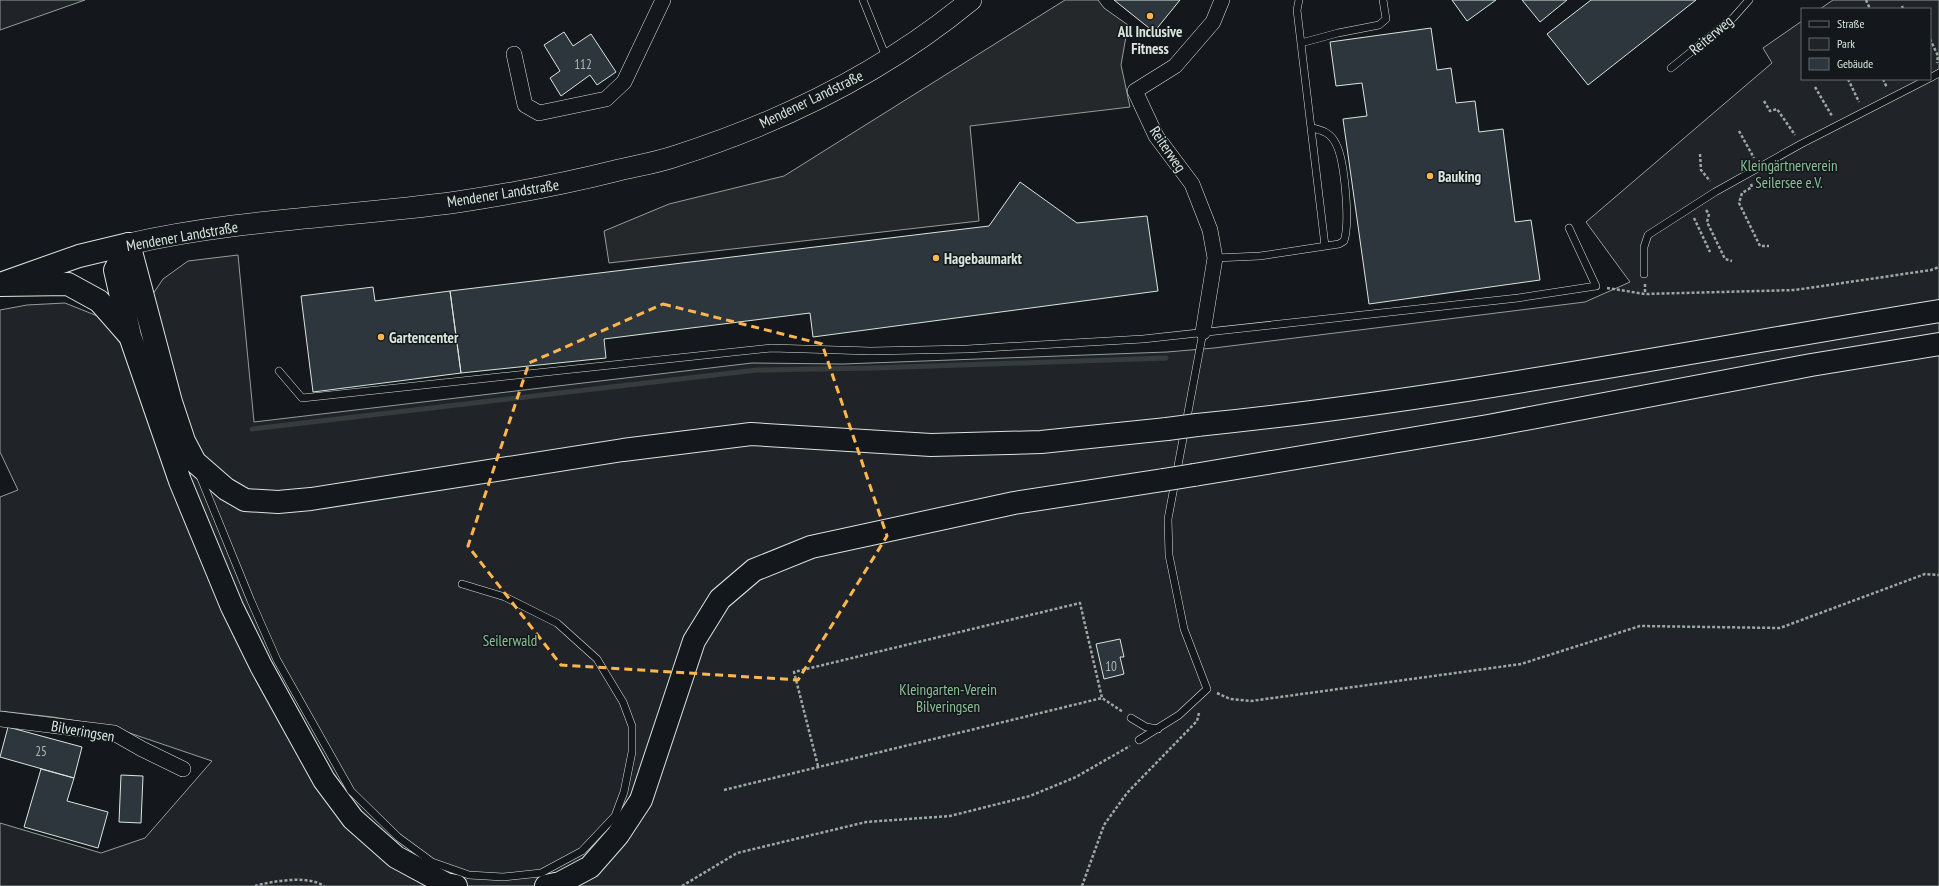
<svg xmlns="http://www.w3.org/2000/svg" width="1939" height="886" viewBox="0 0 1939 886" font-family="'PT Sans Narrow',sans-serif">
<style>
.green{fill:#202428;stroke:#939e99}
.parking{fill:#24282b;stroke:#939e99}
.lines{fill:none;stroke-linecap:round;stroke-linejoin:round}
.stream{stroke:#363b3e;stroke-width:5}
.building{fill:#2c363c;stroke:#d8e6dc}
.service-casing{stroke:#d8e6dc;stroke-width:8}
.minor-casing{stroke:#d8e6dc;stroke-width:16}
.secondary-casing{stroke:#d8e6dc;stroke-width:22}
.primary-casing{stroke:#d8e6dc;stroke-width:24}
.motorway-casing{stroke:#d8e6dc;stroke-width:24}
.path{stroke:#9da8a2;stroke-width:2.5;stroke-dasharray:3 2;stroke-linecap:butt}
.service{stroke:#14181c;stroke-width:7}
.minor{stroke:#14181c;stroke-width:15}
.secondary{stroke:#14181c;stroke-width:21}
.primary{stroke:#14181c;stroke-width:22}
.motorway{stroke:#14181c;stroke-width:22}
.motorway-bridge-casing{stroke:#d8e6dc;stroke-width:24;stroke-linecap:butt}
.motorway-bridge{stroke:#14181c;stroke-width:22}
.marked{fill:none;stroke:#ffb74d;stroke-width:3;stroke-dasharray:8 5;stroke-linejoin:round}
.poi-dot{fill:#ffb74d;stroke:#14181c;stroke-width:1.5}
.labels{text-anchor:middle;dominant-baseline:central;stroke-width:3;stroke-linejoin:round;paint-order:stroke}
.number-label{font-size:13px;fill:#adbab4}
.poi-label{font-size:15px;font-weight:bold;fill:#d8e6dc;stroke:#14181c;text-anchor:start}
.street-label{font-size:15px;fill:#d8e6dc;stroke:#14181c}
.park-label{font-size:15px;fill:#8ac095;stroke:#14181c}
</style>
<rect width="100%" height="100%" fill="#14181c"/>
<path class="green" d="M0 0H85L0 30Z
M1833 0H1939V886H0V823L101 853 145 838 212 761 109 726 53 717 0 711V497L18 490 0 452V310L27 305 65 303 100 317 120 343 163 279 188 261 238 255 254 422 752 363 843 364 1167 352 1214 348 1585 302 1630 282 1586 222 1772 63 1763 48 1802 21V79H1930V9H1820Z"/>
<path class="parking" d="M1065 0H1098L1104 8 1128 25 1121 65 1130 107 970 126 979 221 609 263 604 231 669 204 784 176Z"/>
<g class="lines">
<path class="stream" d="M252 429 757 370 875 368 1166 358"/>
</g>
<path class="building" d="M1114 0H1180L1154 32Z
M1452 0H1496L1467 21Z
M1522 0H1567L1540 22Z
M1591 0H1696L1588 85 1547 34Z
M1431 28 1437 70 1451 68 1456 103 1475 101 1479 132 1503 129 1515 222 1531 220 1540 280 1369 304 1343 119 1367 116 1362 83 1336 86 1330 42Z
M564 32 573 46 591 34 616 72 597 85 590 75 561 96 550 78 560 71 544 45Z
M1020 182 1077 223 1147 216 1158 291 813 337 810 313 604 339 606 358 461 373 450 291 989 226Z
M373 287 375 301 450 291 461 373 313 392 301 296Z
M1120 639 1124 657H1120L1124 674 1104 679 1096 644Z
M8 727 82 747 74 778 0 757Z
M41 769 74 778 67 801 108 812 98 848 24 827Z
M121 775 143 776 141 823 119 822Z"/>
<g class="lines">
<defs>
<path id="service" d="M863 0 886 57
M1299 0 1297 10 1325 246
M1301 43 1338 33 1379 25 1386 19 1383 0
M1671 68 1733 18 1749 0
M1930 78 1939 73
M1215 258 1260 256 1339 244 1344 241C1350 224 1345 161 1336 144 1331 133 1322 130 1312 128
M1644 274V247L1648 235 1715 192 1801 144 1928 79
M279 371 302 398 771 348 871 351 967 349 1143 339 1518 298 1596 286 1569 228
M200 476 251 601 277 660 351 791 398 837 432 862 469 875 503 877 541 873 582 851 615 816 624 792 632 752V726L623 702 597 659 557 623 505 597 462 584
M1131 718 1146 727 1158 729
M1139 740 1179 715 1207 689 1184 629 1169 555 1168 519 1203 332"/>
<path id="minor" d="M514 54 525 105 539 113 606 99 624 82 663 0
M1203 332 1215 258 1210 230 1192 184 1156 136 1135 91 1175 66 1213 22 1222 0
M0 719 114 733 142 749 183 769"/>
<path id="secondary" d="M129 244C237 219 348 217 457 202 510 194 563 184 615 171 635 166 656 163 676 156 782 122 885 71 971 0"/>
<path id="primary" d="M3 283 79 256 129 244"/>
<path id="motorway" d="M129 244 171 402 184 441 195 462 226 489 245 500 278 502 311 499 623 450 751 434 931 445 1041 442 1167 429
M129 244 115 270 130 336 180 481 232 607 261 666 324 780 353 819 396 857 446 884 456 886
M0 285 68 284 99 301 128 334
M1197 425C1446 400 1692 351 1939 311
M1194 475 1488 426 1811 365 1939 344
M546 886 560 883 590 867 618 835 641 800 694 641 720 599 754 570 811 547 1014 503 1163 480"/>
</defs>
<use href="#service" class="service-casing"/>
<use href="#minor" class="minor-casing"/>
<use href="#secondary" class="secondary-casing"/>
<use href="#primary" class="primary-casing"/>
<use href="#motorway" class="motorway-casing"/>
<path class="path" d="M1866 0 1870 9
M1902 6 1903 9
M1930 39 1938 56 1937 63
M1848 79 1859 102
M1883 79 1887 88
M1815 87 1832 116
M1764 101 1770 111 1777 109 1795 135
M1739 131 1754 158
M1700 154 1701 170 1710 181
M1751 184 1752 187 1742 193 1739 203 1760 246H1769
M1706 210 1709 214 1707 222 1725 259 1732 261
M1694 218 1710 252
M1645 284V294
M1607 288 1645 294 1795 290 1931 270 1939 267
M1217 693 1230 699 1251 701 1521 664 1640 626 1780 628 1925 574 1939 575
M818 766 794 672 1080 603 1102 698
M724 790 1102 698 1123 712
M255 886C273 881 308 875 324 886
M682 886 737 853 866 822 950 816 1030 796 1076 777 1130 746
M1082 886 1104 825 1127 793 1197 721 1199 713"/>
<use href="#service" class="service"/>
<use href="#minor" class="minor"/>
<use href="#secondary" class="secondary"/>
<use href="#primary" class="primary"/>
<use href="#motorway" class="motorway"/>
<defs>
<path id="motorway-bridge" d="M1167 429 1197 425
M1163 480 1194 475"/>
</defs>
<use href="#motorway-bridge" class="motorway-bridge-casing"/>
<use href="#motorway-bridge" class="motorway-bridge"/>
</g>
<path class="marked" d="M663 304 822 344 887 536 798 680 561 665 468 546 529 363Z"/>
<g class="poi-dot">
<circle cx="1150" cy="16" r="4"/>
<circle cx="1430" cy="176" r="4"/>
<circle cx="936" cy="258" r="4"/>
<circle cx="381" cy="337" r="4"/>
</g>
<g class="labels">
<g class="number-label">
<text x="583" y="64">112</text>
<text x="1111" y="666">10</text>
<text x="41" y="751">25</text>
</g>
<g class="poi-label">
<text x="1150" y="31" text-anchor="middle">All Inclusive<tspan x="1150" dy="17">Fitness</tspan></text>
<text x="1438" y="176">Bauking</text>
<text x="944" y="258">Hagebaumarkt</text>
<text x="389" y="337">Gartencenter</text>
</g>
<g class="street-label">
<text transform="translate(1711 35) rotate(-40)">Reiterweg</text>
<text transform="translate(811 99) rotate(-26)">Mendener Landstraße</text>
<text transform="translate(1168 149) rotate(56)">Reiterweg</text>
<text transform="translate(503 193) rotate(-9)">Mendener Landstraße</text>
<text transform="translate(182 236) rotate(-10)">Mendener Landstraße</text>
<text transform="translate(83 731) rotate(10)">Bilveringsen</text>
</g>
<g class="park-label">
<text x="1789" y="165">Kleingärtnerverein<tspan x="1789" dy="17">Seilersee e.V.</tspan></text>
<text x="510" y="640">Seilerwald</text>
<text x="948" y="689">Kleingarten-Verein<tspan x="948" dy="17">Bilveringsen</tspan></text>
</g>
</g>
<rect x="1801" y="8" width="130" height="72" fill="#14181c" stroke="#626a69"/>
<rect x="1809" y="21" width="20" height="6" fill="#14181c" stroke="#626a69"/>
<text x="1837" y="28" font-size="12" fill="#d8e6dc">Straße</text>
<rect x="1809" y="38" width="20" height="12" fill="#202428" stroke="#626a69"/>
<text x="1837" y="48" font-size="12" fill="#d8e6dc">Park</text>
<rect x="1809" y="58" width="20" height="12" fill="#2c363c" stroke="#626a69"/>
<text x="1837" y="68" font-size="12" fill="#d8e6dc">Gebäude</text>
</svg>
